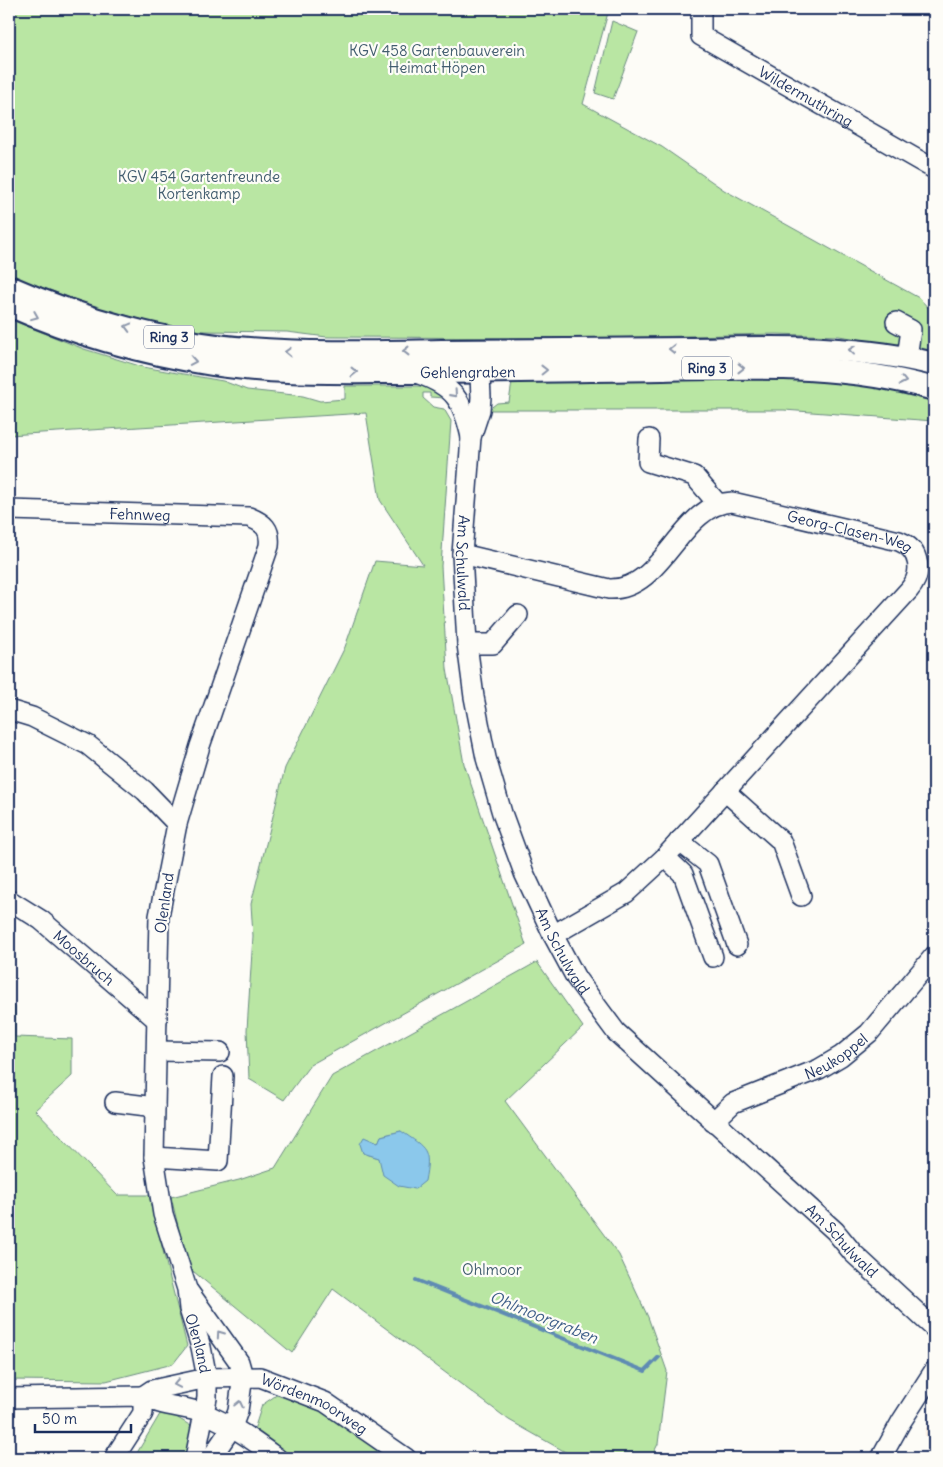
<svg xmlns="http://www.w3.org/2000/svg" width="943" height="1467" viewBox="0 0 943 1467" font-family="Delius,sans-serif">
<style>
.built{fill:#fbedde}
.green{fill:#b9e6a3;stroke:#6a8a80;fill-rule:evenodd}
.water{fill:#8bc8eb;stroke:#5e8bb3}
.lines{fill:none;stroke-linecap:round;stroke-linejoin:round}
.stream{stroke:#5e8bb3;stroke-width:4}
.minor-casing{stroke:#1b2f5e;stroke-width:22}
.major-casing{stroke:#1b2f5e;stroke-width:26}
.minor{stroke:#fdfcf7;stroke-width:19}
.major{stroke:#fdfcf7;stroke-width:22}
.oneway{stroke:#8c96aa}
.labels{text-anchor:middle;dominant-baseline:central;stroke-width:4.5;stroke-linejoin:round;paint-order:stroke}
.shield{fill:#fdfcf7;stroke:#5f6c8c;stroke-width:1}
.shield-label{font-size:14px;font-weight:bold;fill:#1b2f5e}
.park-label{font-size:15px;fill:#425d6f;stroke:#fdfcf7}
.street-label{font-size:15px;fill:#1b2f5e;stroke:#fdfcf7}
.water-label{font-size:16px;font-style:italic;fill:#3d5d88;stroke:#fdfcf7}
</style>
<rect width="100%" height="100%" fill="#fdfcf7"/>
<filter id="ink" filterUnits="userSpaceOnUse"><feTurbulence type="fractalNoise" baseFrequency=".02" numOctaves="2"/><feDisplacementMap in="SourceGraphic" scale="10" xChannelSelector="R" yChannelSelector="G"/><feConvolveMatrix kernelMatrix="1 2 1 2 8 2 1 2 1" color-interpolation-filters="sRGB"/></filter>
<g filter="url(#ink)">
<path class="built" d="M934 1416V1439L925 1436V1430Z"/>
<path class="green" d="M9 9H609L583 104 662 147 724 190 919 298 934 314V351L839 336 776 334 598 338 327 337 287 332 200 331 158 324 92 306 9 275Z
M612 21 638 32 613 99 595 93Z
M9 319 84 349 143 367 223 381 247 390 303 396 320 401 345 399V386H427L445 398 430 397V393H423V398L433 407 444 409 451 421 441 566 447 669 464 764 526 945 310 1065 284 1100 249 1079 247 1030 253 936 251 904 285 768 345 647 375 561 423 565 380 500 366 413 9 435Z
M819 375 934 394V421L784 410H488L497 403 509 402 512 382Z
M537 962 583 1027 505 1101 619 1255 648 1317 667 1371 658 1444 651 1458H576L509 1420 333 1289 292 1353 188 1267 171 1197 239 1180 275 1168 332 1076ZM401 1131 379 1158 363 1153 364 1138 378 1143 381 1136Z
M9 1006H15V1037L72 1039V1076L35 1110 117 1195H149L187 1346 173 1364 106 1381 9 1380Z
M278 1394 323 1407 397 1458H286L253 1433 262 1405Z
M163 1409 191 1426V1449L188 1458H134Z"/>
<path class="water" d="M401 1131C427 1149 431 1149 425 1181L415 1189 399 1186 383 1175 379 1158 363 1153 360 1144 364 1137 378 1143 381 1136Z"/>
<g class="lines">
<path class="stream" d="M416 1280 645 1371 659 1357"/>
<defs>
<g id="minor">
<path id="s1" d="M701 9V36L934 169"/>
<path d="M896 322 911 330 907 357"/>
<path id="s2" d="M470 362 480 376 481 397 480 410 471 437 462 554 467 644 474 697 486 758 502 813 524 873 553 935 576 978 616 1032 835 1231 853 1253 934 1328"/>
<path d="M419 374C455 387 463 401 471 437"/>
<path d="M649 439 648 462 694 476 718 504"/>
<path id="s3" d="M9 510 249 517C264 523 271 529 269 546L200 746 177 824 159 916 154 1157 163 1214 187 1289 189 1309 201 1347 207 1378V1398L195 1458"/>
<path id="s4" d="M462 554 609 589C664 591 680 504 732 502L899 541C921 550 923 574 909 590L665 857 626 893 553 935"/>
<path d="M467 644H493L518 615"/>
<path d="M9 710 32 717 88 745 145 791 177 824"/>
<path d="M725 791 781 841 801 896"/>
<path d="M679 841 708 864 737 945"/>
<path d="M665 857 683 874 713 957"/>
<path id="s5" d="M9 900 41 920 157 1020"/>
<path d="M157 1051 220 1052"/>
<path d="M115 1102 155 1107"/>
<path id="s6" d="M713 1122 733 1103 819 1069 841 1056 869 1033 934 956"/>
<path d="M154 1157 218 1161 223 1076"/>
<path d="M189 1292 239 1362 243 1376 238 1411 232 1427 211 1458"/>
<path id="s7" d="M143 1396 152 1390 207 1378 260 1377 325 1402 406 1458"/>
<path d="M9 1398 143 1396C161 1407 184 1406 203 1413 231 1424 254 1441 277 1458"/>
<path d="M114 1458 143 1413V1396"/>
<path d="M881 1458 901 1422 934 1371"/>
</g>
<g id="major">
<path d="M9 287C81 319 170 344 249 349 313 354 378 352 442 351 525 350 608 350 691 349 773 348 854 344 934 364"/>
<path id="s8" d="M9 305C73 333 142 353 212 364 275 374 340 372 404 372 491 372 577 370 663 369 754 367 846 363 934 389"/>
</g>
</defs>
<use href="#minor" class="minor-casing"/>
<use href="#major" class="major-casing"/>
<use href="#minor" class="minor"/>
<use href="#major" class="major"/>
</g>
<defs><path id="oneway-chevron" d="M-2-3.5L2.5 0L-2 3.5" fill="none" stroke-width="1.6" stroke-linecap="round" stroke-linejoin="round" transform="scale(1.25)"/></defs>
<g class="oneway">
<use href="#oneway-chevron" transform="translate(35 316) rotate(22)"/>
<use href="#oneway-chevron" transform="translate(128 327) rotate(-165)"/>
<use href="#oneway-chevron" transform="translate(672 349) rotate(180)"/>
<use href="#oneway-chevron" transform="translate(852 350) rotate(-174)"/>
<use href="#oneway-chevron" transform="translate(406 351) rotate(180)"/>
<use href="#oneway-chevron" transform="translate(288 352) rotate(-178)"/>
<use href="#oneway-chevron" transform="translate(193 361) rotate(10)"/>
<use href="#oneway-chevron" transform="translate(741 368) rotate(1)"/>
<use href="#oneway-chevron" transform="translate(544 370) rotate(-1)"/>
<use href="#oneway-chevron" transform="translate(354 372)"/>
<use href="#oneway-chevron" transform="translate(903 381) rotate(12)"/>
<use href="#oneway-chevron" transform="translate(454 394) rotate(48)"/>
<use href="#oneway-chevron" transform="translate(220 1334) rotate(-125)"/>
<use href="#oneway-chevron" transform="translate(177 1384) rotate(169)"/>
<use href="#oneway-chevron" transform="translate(239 1404) rotate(-78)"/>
</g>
</g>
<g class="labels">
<g class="shield">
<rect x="144" y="325.5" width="50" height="23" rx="4"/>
<rect x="682" y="356.5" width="50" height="23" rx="4"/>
</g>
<g class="shield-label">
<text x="169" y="337">Ring 3</text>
<text x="707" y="368">Ring 3</text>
</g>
<g class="park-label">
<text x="437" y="50">KGV 458 Gartenbauverein<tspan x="437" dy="17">Heimat Höpen</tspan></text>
<text x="199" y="176">KGV 454 Gartenfreunde<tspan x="199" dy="17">Kortenkamp</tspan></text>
<text x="492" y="1269">Ohlmoor</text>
</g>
<g class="street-label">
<text stroke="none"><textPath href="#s1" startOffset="148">Wildermuthring</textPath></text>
<text stroke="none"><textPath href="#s8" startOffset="468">Gehlengraben</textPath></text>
<text stroke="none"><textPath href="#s3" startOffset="131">Fehnweg</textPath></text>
<text stroke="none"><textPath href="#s4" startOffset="429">Georg-Clasen-Weg</textPath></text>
<text stroke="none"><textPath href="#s2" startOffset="206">Am Schulwald</textPath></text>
<text transform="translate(164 903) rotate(-82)">Olenland</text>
<text stroke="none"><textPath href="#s2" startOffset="611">Am Schulwald</textPath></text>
<text stroke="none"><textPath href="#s5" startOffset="95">Moosbruch</textPath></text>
<text stroke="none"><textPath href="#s6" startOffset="141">Neukoppel</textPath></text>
<text stroke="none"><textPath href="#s2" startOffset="1016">Am Schulwald</textPath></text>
<text stroke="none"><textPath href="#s3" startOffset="1099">Olenland</textPath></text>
<text stroke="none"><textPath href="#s7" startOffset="181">Wördenmoorweg</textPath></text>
</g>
<g class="water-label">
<text transform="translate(544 1317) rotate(22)">Ohlmoorgraben</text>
</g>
</g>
<rect width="943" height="1467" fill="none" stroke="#fdfcf7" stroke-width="30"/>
<rect x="15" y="15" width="913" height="1437" fill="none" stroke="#1b2f5e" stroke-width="2" filter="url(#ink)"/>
<path d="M35 1424v8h96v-8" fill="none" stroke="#1b2f5e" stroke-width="2.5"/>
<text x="42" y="1424" font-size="15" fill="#1b2f5e" stroke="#fdfcf7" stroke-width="4" paint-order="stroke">50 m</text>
</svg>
